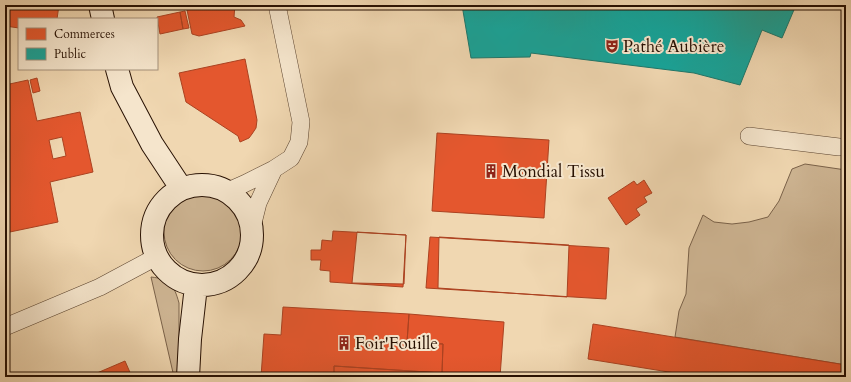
<svg xmlns="http://www.w3.org/2000/svg" width="851" height="382" viewBox="0 0 851 382" font-family="Cardo,serif">
<style>
.green{fill:#ceb593;stroke:#7a624a}
.shops{fill:#e4572e;stroke:#ab4221;fill-rule:evenodd}
.public{fill:#17a398;stroke:#1c776b}
.lines{fill:none;stroke-linecap:round;stroke-linejoin:round}
.street-casing{stroke:#59422e;stroke-width:18}
.secondary-casing{stroke:#271002;stroke-width:24}
.street{stroke:#f5e5cc;stroke-width:17}
.secondary{stroke:#f5e5cc;stroke-width:22}
.labels{text-anchor:middle;dominant-baseline:central;stroke-width:4;stroke-linejoin:round;paint-order:stroke}
.poi-label{font-size:17px;fill:#271002;stroke:#f5e5cc;text-anchor:start}
</style>
<rect width="100%" height="100%" fill="#f0d7b1"/>
<filter id="stains"><feTurbulence type="fractalNoise" baseFrequency=".005" numOctaves="4"/><feColorMatrix values="0 0 0 0 .2 0 0 0 0 .09 0 0 0 0 .02 0 0 0 .5 -.17"/></filter>
<radialGradient id="worn" r=".72"><stop offset=".6" stop-color="#630" stop-opacity="0"/><stop offset="1" stop-color="#630" stop-opacity=".3"/></radialGradient>
<path class="green" d="M805 164 846 170V365L675 337 679 311 686 294 689 248 703 215 714 222 732 224 749 222 768 217 779 201 792 169Z
M164 232a39 39 0 1 1 78 0a39 39 0 1 1-78 0Z
M151 277C170 279 174 285 179 303V377H174Z"/>
<path class="shops" d="M5 5H59L57 19H19V28L5 26Z
M186 5H235L234 17 241 20 245 26 199 36 192 34Z
M185 11 189 28 183 29 180 12Z
M180 12 183 29 160 34 157 17Z
M245 59 257 120 256 128 252 134 249 138 240 142 238 136 186 102 179 73Z
M37 78 40 91 33 93 30 80Z
M28 80 37 121 80 112 93 172 50 182 58 222 5 233V85ZM62 137 66 156 53 159 49 140Z
M437 133 549 140 544 218 432 211Z
M644 180 652 193 644 197 647 202 636 209 640 215 626 225 608 198 634 181 637 185Z
M333 231 406 235 403 287 330 282V271L320 270 321 260H311V250H321L322 240 332 241Z
M357 232 406 235 404 284 352 283Z
M430 237 609 248 606 299 426 288Z
M439 237 569 245 567 297 438 288Z
M283 307 409 314 407 342 443 344 442 373 334 366V377H261L264 334 281 335Z
M409 314 504 322 500 377H334V366L442 373 443 344 407 342Z
M593 324 846 365V377H700L588 359Z
M125 361 132 377H90V376Z"/>
<path class="public" d="M462 5H796L782 38 762 30 740 85 694 73 531 53 530 57 471 58Z"/>
<g class="lines">
<defs>
<path id="street" d="M749 136 839 147H846
M228 191 244 184 274 169 291 158 299 142 301 122 277 5
M252 227 258 203 274 169
M5 327 100 287 156 257"/>
<path id="secondary" d="M100 5 103 19
M117 69 122 87 152 144 181 188
M152 235a50 50 0 1 1 100 0a50 50 0 1 1-100 0Z
M188 377 190 339 196 286"/>
</defs>
<use href="#street" class="street-casing"/>
<use href="#secondary" class="secondary-casing"/>
<use href="#street" class="street"/>
<use href="#secondary" class="secondary"/>
</g>
<defs>
<symbol id="theatre-bare" viewBox="-9 -9 18 18"><path d="M-5-5.5Q0-4 5-5.5V0Q5 5 0 6Q-5 5-5 0ZM-3.3-2.5H-1v1.5H-3.3ZM1-2.5H3.3v1.5H1ZM-2.8 1Q0 5.5 2.8 1Z" fill="#8f2418" stroke="#f5e5cc" stroke-width="2.5" paint-order="stroke"/></symbol>
<symbol id="building-bare" viewBox="-9 -9 18 18"><path d="M-4-6H4V6H1V3H-1V6H-4ZM-2.5-4.3h1.7v1.8h-1.7ZM.8-4.3h1.7v1.8H.8ZM-2.5-1h1.7V.8h-1.7ZM.8-1h1.7V.8H.8Z" fill="#8f2418" stroke="#f5e5cc" stroke-width="2.5" paint-order="stroke"/></symbol>
</defs>
<g fill-rule="evenodd">
<use href="#theatre-bare" x="602" y="36" width="20" height="20"/>
<use href="#building-bare" x="481" y="161" width="20" height="20"/>
<use href="#building-bare" x="334" y="333" width="20" height="20"/>
</g>
<g class="labels">
<g class="poi-label">
<text x="623" y="46">Pathé Aubière</text>
<text x="502" y="171">Mondial Tissu</text>
<text x="355" y="343">Foir'Fouille</text>
</g>
</g>
<rect width="851" height="382" fill="none" stroke="#f0d7b1" stroke-width="20"/>
<rect x="6" y="6" width="839" height="370" fill="none" stroke="#271002" stroke-width="2"/>
<rect x="10" y="10" width="831" height="362" fill="none" stroke="#271002"/>
<rect x="18" y="18" width="140" height="52" fill="#f5e5cc" stroke="#a3907b"/>
<rect x="26" y="28" width="20" height="12" fill="#e4572e" stroke="#a3907b"/>
<text x="54" y="38" font-size="12" fill="#271002">Commerces</text>
<rect x="26" y="48" width="20" height="12" fill="#17a398" stroke="#a3907b"/>
<text x="54" y="58" font-size="12" fill="#271002">Public</text>
<rect width="100%" height="100%" filter="url(#stains)"/>
<rect width="100%" height="100%" fill="url(#worn)"/>
</svg>
